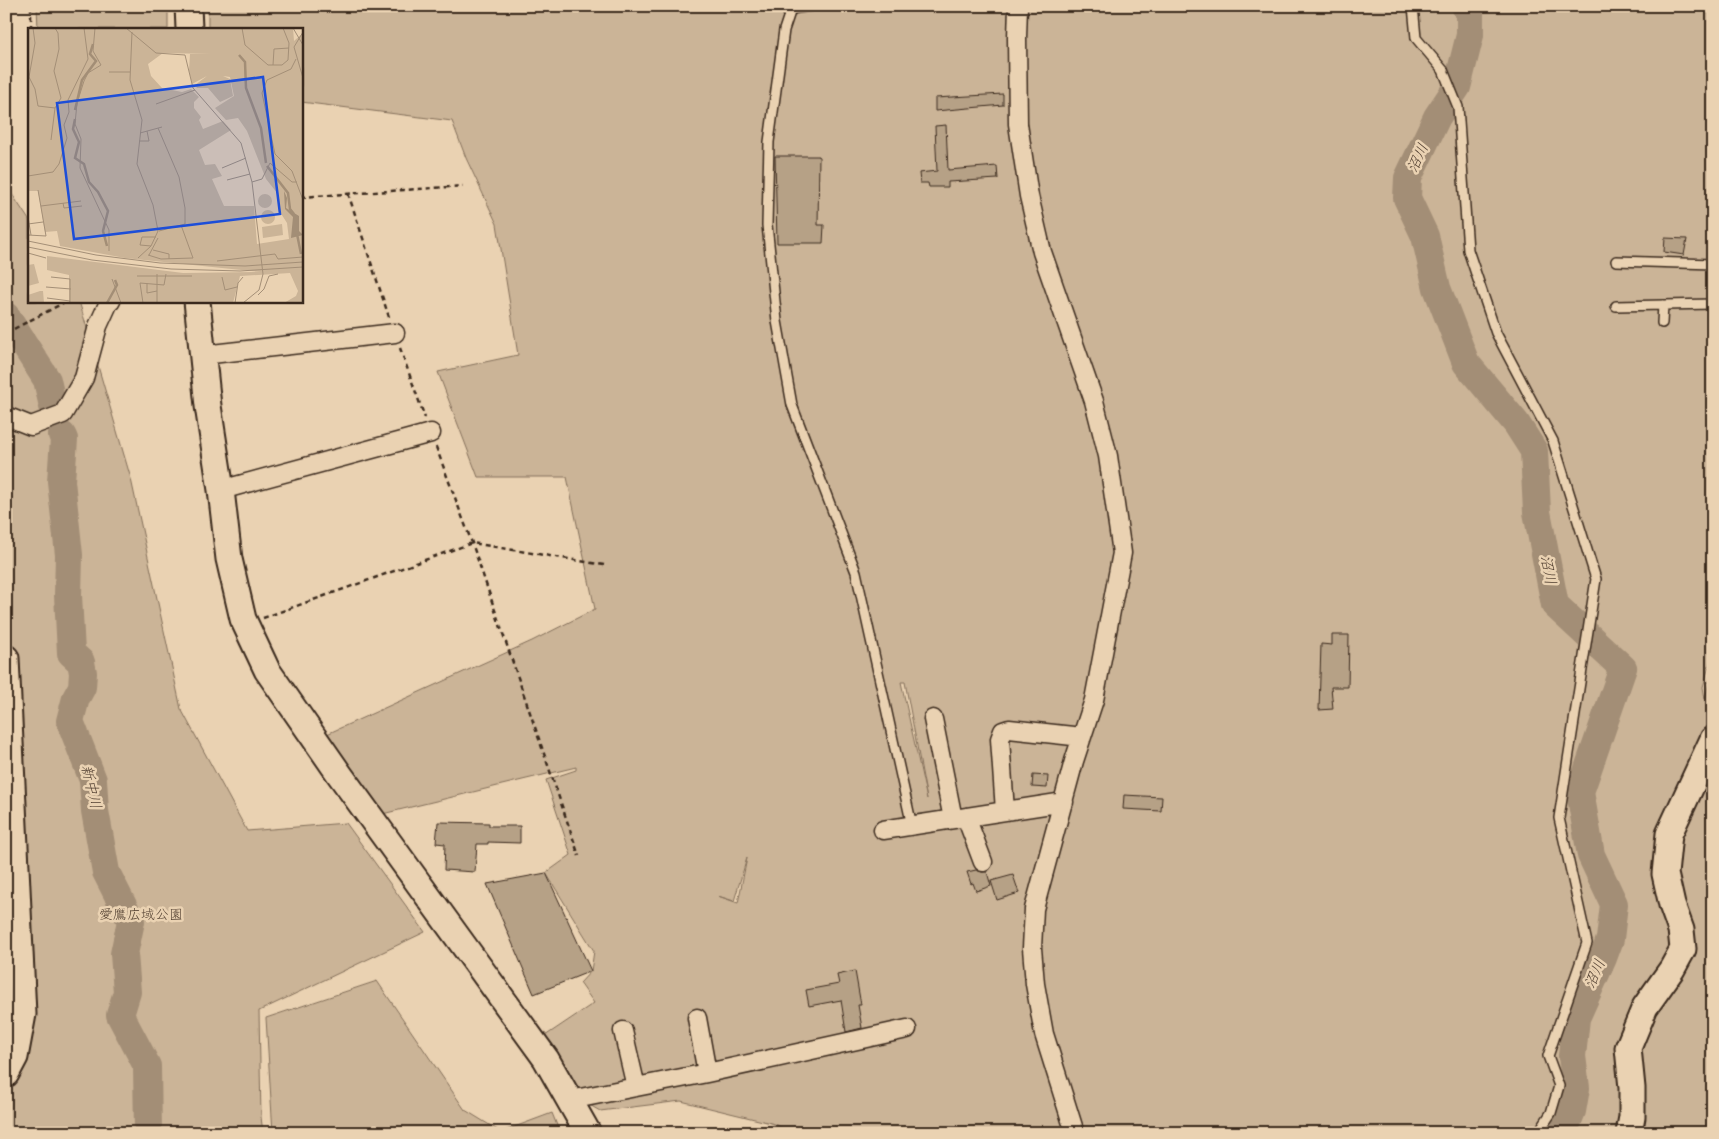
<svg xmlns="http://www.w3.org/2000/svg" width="1719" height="1139" viewBox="0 0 1719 1139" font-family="'Balsamiq Sans','Klee One',sans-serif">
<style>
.green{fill:#cbb497;stroke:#836f5a;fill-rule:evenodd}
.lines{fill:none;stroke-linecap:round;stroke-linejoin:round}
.river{stroke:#a38e76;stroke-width:28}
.building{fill:#b6a186;stroke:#3b2a1e}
.lane-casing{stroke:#3b2a1e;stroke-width:12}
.street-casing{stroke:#3b2a1e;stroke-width:21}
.secondary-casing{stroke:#3b2a1e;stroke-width:29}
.path{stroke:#3b2a1e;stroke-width:2.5;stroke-dasharray:5 4;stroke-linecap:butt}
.lane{stroke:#ead2b2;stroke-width:9}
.street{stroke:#ead2b2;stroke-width:18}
.secondary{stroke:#ead2b2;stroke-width:25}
.labels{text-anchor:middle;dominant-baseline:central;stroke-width:5;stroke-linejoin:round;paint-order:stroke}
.park-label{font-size:14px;fill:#513f30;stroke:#ead2b2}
.water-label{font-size:15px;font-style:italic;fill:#503e30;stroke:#ead2b2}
.inset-river{fill:none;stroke:#a38e76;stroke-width:2.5}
.inset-road{fill:none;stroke:#a48f77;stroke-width:1}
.view{fill:#1d4ed8;fill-opacity:0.15;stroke:#1d4ed8;stroke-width:2.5}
.inset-edge{fill:none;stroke:#3b2a1e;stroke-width:2.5}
</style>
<rect width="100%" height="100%" fill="#ead2b2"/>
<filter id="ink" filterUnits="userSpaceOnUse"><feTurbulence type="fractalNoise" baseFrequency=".02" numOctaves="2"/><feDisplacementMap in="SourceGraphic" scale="10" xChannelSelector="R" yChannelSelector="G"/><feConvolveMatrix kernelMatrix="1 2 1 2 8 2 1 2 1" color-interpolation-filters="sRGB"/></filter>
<g filter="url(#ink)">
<path class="green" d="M37 6H168V29H38Z
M208 6H1713V652L1703 687 1705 699 1713 665V1133H796L771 1123 681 1101 600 1111 574 1096 542 1038 594 1003 580 983 591 971 594 951 546 873 571 855 546 780 576 770V767L370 817 316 739 532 641 595 609 567 477H478L438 372 518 355 497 224 466 158 452 121 301 102V29H208ZM901 682H905L927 799ZM747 858 738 903 718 896 734 901Z
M6 185 29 220V301H79L131 479 181 709 247 831 346 823 425 932 259 1011 261 1117 263 1133H6Z
M377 981 465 1110 501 1132 552 1113 560 1133H273L266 1018Z"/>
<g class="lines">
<path class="river" d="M1465 6 1470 13V35L1457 87 1437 117 1408 178 1407 198 1425 236 1437 288 1466 363 1516 423 1534 451 1537 512 1555 605 1623 668 1580 792 1591 855 1614 904 1610 939 1603 958 1576 1018 1572 1056 1576 1088 1572 1111 1563 1133
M6 316 47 380 54 411
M62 435 64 439 61 481 69 555 68 595 71 653 81 662 83 673 82 687 76 698 70 721 93 780 95 811 106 872 131 921 124 954 127 992 120 1015 147 1066 148 1133"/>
</g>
<path class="building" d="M1003 94V105L935 111V98Z
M946 125 948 170 997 166 998 179 948 182V187H929L928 183H920L919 173 937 171 935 126Z
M775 156H819L818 225H824L823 243H777Z
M1665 238 1687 239 1684 255 1664 252Z
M1332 635H1349L1348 687H1331L1333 709 1319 710 1321 644 1332 645Z
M1033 775 1048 776 1047 788 1032 787Z
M1124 795 1162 797 1161 811 1123 809Z
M438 822 489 823V826H520V843L488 842V844H477L475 872 444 870 445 844 436 843Z
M976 870 982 872H987L991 886 976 891 973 883 971 884 967 872Z
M546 873 591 971 534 994 487 884Z
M1013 875 1019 893 997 900 991 881Z
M855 971 861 1005H858L862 1028 846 1032 841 1000 809 1006 806 990 839 984 837 975Z"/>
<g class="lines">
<defs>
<path id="lane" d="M812 6 791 9 784 30 769 142 767 225 777 321 792 405 856 572 912 826
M1413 6 1416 38 1443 70 1458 107 1468 250 1496 333 1553 441 1596 579 1559 818 1587 943 1548 1056 1559 1086 1551 1113 1538 1133
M1616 261 1713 264
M1616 306 1713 304
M1662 323 1663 305
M1708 1133 1713 1127"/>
<path id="street" d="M1018 6 1017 38 1018 124 1029 196 1042 252 1094 401 1108 456 1122 553 1094 700 1074 761 1034 909 1032 948 1035 984 1044 1034 1075 1133
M203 355 395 333
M6 416 31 426 63 414 84 378 98 326 109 302 111 301
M221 490 431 433
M933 719 953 819
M1005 811 1000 739 1003 731 1009 729 1082 737
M966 817 983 862
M883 830 1064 802
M697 1018 707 1073
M623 1031 636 1087
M570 1100 707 1073 907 1029"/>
<path id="secondary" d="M188 6 189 29
M197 301 208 406 221 490 229 559 243 619 267 670 340 775 546 1059 588 1133
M6 658 23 1014 15 1057 6 1074
M1629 1133 1632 1117V1088L1628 1048 1645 1007 1672 969 1683 949 1681 930 1672 905 1665 874 1669 834 1713 739"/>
</defs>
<use href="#lane" class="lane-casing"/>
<use href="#street" class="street-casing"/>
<use href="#secondary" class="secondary-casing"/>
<path class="path" d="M31 6V29
M348 193 389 317
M301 197 463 186
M6 333 67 301
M400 348 425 418
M436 447 472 543 579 856
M263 618 472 543 604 565"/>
<use href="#lane" class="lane"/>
<use href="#street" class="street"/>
<use href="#secondary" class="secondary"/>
</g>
</g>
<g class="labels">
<g class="park-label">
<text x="141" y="914">愛鷹広域公園</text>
</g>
<g class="water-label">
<text transform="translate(1418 158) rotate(-65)">沼川</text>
<text transform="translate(1548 570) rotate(79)">沼川</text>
<text transform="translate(91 787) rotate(77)">新中川</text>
<text transform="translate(1595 974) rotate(-67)">沼川</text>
</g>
</g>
<g transform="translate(28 28)">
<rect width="275" height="275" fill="#ead2b2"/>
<path d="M0 0H265L266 13 275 5V275H256L268 268 270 263 262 245 212 248 205 275H41V247L19 242V228L155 245 232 244 97 230 32 218 29 203 17 204 10 163H0ZM135 25 183 26H162L161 43 164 56 179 48 167 57 169 60H180L192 74 205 68 202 51 195 48 202 49 206 68 187 80 198 92 210 90 219 103 238 151 250 166 252 184 259 195 261 211 229 216 226 178H196L184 151 194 148 187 136 177 137 171 122 203 102 195 93 175 101 171 92 173 89 166 80V74L171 69 163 61 154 64 134 60 123 48 120 36ZM230 173a7 7 0 1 1 14 0a7 7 0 1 1-14 0ZM233 189a7 7 0 1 1 14 0a7 7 0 1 1-14 0ZM254 196 255 207 235 210 234 199ZM6 236 11 255 0 258V237ZM12 263H15L16 275H0V267Z" fill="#cbb497" fill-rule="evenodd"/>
<path d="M256 163 259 170 258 180 271 188V203L275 207 263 210 265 189 257 181Z" fill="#a38e76"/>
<path class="inset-river" d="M211 27 217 34 218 60 233 100 238 135M47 82 54 52 68 33 62 26 65 16M47 91 45 101 51 114 47 130 56 136 61 154 70 164 80 183 75 203 79 218M239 138 260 165 262 181 266 186M269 206 273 226M79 275 89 257 87 252"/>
<path class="inset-road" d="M5 0 7 15 1 49 7 61 10 78 27 80 23 112M67 0 65 23 73 37 60 45 56 53 49 75 47 96 53 111 52 140 81 202V223M98 0 128 25 157 27 165 60 213 115 224 154 235 246 231 262 215 275M214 0 217 17 240 37H254L260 32 261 15 255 0M265 0 275 17M104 4 102 52 114 92 109 136 125 177 130 203 123 218 110 230M275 4 266 19 275 50M268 31 263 41 239 52 234 65 247 126 264 143 275 172M245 37 246 21 261 20M81 44H102M128 76 167 62M27 80 33 70 26 43 31 21 30 5 27 0M130 100 151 149 157 180V196L131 203M112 105 134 99M111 113H121L119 103M194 140 218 130M0 148 25 144 31 136 39 110 36 97 41 84 40 72 60 31 56 0M199 152 222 146M224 154 234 151 242 135 264 154H269M35 175 36 180 54 178M13 178 53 173M0 189 3 207M0 196 15 194M0 207 18 208 10 162M0 213 68 227 132 235 217 238 275 234M123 218 112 217 114 209H128M0 219 64 232 143 241 212 243 275 239M125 222 141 226V231M0 225 18 230M120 227 133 231 165 230 153 197M121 227 130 210M189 233 247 226 250 231 275 229M109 248H164M23 249 42 251V275M194 249 197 262 209 259M84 251 93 275M112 255 136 257 138 246M112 255 115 275M119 255V265L129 263M18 259 43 261M230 267 236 261 241 248 250 246M19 270 42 273M129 275V246M207 275 210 255 215 249"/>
<path class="view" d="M235 49 252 186 46 211 29 75Z"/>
<rect width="275" height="275" class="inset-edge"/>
</g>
<rect width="1719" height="1139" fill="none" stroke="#ead2b2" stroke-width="25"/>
<rect x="12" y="12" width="1694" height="1114" fill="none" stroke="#3b2a1e" stroke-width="2" filter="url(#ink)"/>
</svg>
